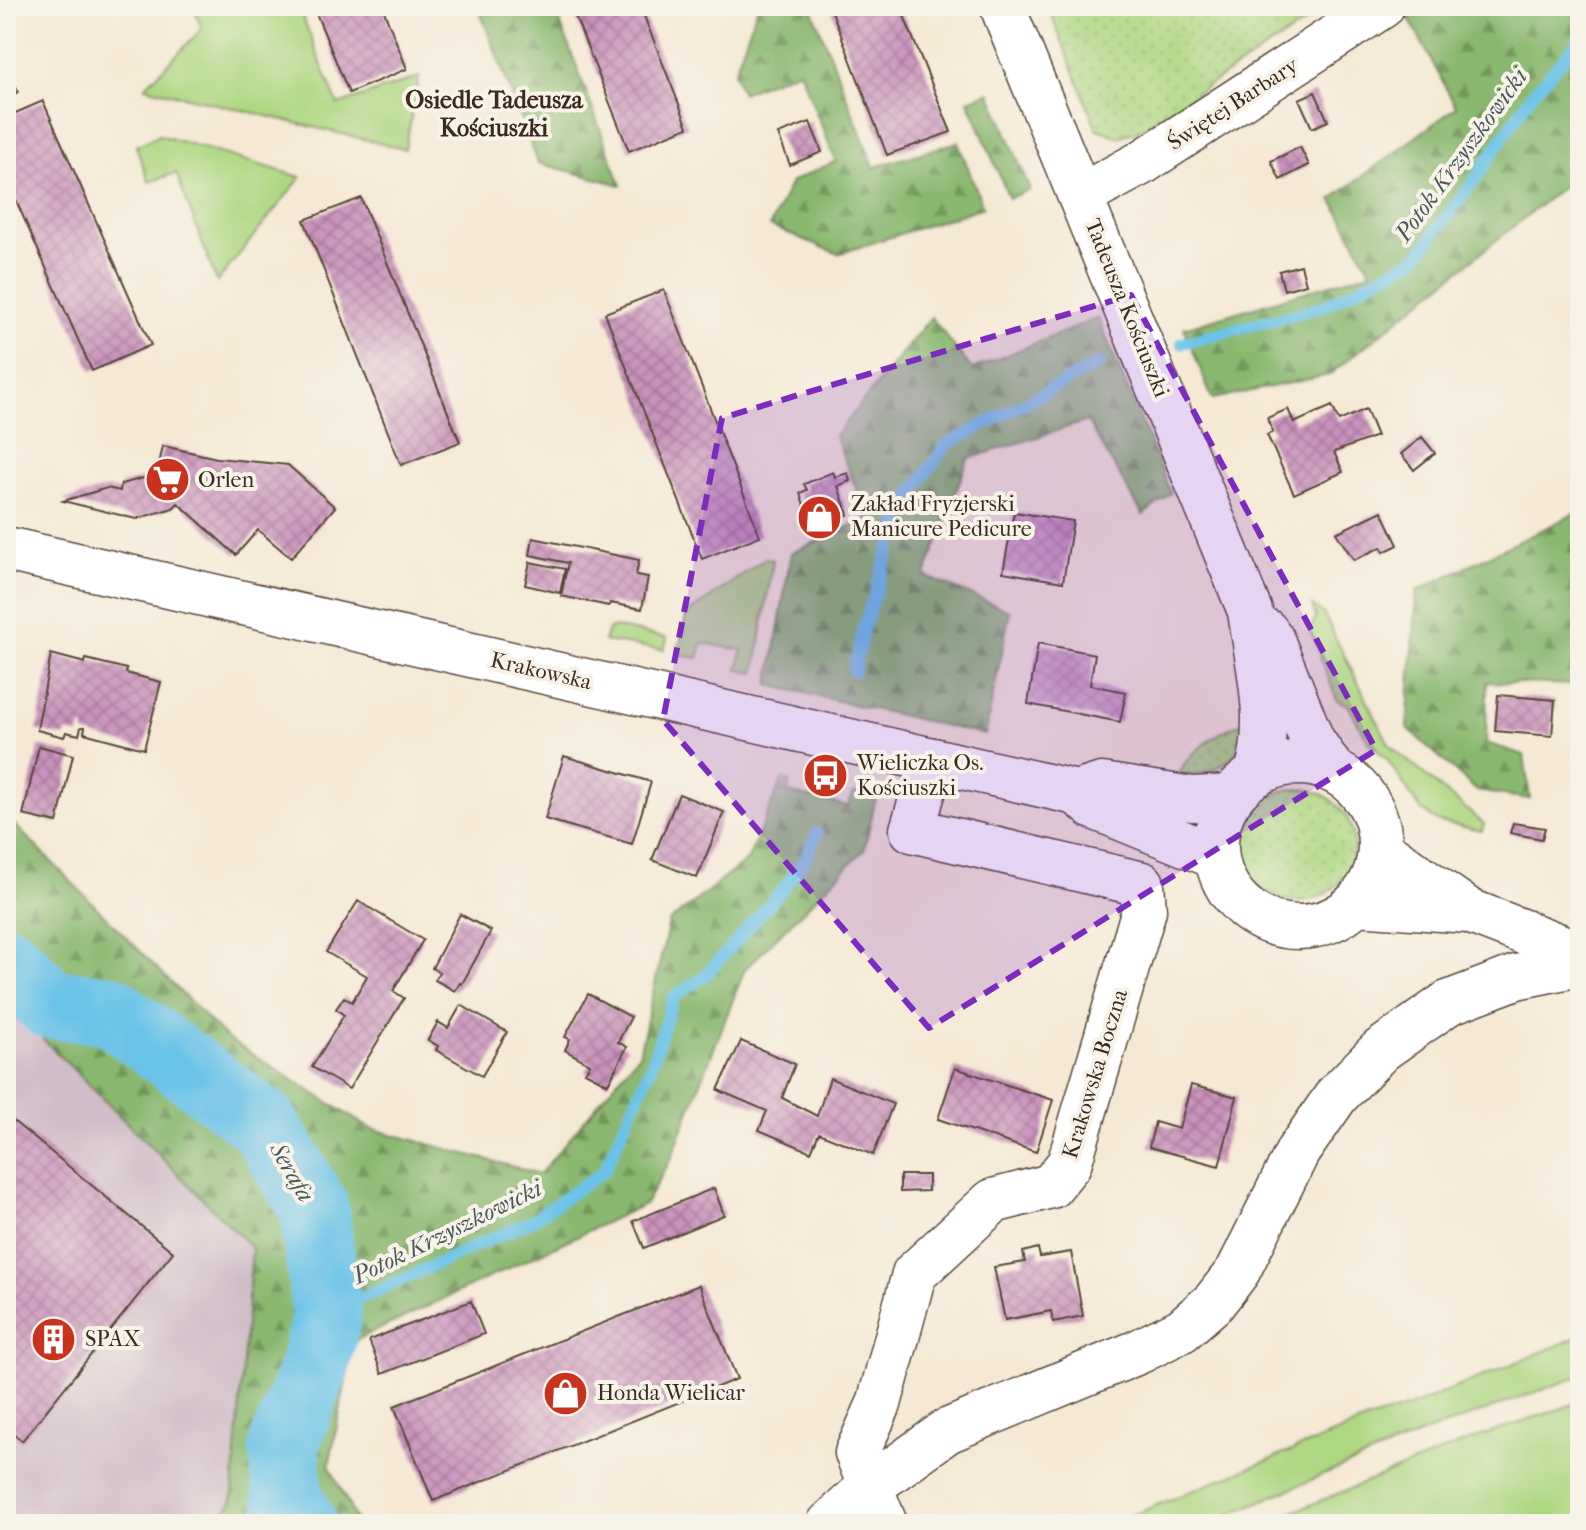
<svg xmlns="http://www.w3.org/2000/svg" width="1586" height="1530" viewBox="0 0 1586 1530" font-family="'IM FELL French Canon',serif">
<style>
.industrial{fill:#d1bdc9}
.grass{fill:#aed782;stroke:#748050;stroke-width:2}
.forest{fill:url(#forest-firs);stroke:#627147;stroke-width:2}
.park{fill:url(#park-dots);stroke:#748050;stroke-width:2}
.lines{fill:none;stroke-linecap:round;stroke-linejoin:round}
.stream{stroke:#6ac3e8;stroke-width:12}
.river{stroke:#6ac3e8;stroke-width:70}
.building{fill:url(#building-cross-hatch)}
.street-casing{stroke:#574739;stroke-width:47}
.secondary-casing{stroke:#574739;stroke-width:47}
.primary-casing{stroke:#574739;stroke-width:47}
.street{stroke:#fff;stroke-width:44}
.secondary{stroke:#fff;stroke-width:44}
.primary{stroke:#fff;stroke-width:44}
.marked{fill:#7b2cbf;fill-opacity:0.2;stroke:#7b2cbf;stroke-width:6;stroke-dasharray:16 10;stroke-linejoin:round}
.labels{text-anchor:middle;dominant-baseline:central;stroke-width:8;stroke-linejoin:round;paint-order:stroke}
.street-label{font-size:22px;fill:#3b2a1e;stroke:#f7f3e8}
.poi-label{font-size:22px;fill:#3b2a1e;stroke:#f7f3e8;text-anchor:start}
.neighbourhood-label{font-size:24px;font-weight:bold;fill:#3b2a1e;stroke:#f7f3e8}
.water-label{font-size:24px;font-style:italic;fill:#49585b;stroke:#f7f3e8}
</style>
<defs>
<pattern id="forest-firs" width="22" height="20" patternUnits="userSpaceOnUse" patternTransform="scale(2)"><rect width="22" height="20" fill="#8ab870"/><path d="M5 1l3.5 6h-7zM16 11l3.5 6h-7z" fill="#72965b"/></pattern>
<pattern id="park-dots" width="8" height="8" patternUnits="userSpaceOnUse" patternTransform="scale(2)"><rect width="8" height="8" fill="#aed782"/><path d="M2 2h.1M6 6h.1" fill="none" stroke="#97b970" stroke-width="1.8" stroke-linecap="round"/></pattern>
<pattern id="building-cross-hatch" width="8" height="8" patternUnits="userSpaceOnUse" patternTransform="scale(2)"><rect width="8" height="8" fill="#cb93bd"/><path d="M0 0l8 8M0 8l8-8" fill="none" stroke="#a67899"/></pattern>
</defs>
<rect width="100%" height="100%" fill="#f7f3e8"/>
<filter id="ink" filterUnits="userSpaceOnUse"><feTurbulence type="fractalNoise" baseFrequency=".0125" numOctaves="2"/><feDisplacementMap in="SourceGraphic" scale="16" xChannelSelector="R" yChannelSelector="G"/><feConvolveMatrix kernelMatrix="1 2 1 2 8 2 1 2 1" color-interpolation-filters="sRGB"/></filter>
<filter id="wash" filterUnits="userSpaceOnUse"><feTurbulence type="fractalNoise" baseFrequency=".006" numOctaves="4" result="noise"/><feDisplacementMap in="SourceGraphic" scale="32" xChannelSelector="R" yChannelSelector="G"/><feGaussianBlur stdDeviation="1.8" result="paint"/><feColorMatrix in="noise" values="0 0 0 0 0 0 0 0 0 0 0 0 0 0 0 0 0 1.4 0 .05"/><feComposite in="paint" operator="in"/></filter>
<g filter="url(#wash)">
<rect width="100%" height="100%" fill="#f5e9d5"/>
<path class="industrial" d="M6 1002 252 1248 232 1502 214 1524H6Z"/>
<path class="grass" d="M193 6H298L338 105 419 77 405 149 145 87 202 29Z
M159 135 301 177 217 282 176 173 149 182 136 146Z
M766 558 773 560 755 673 738 670 742 650 702 643 698 658 677 654 686 615Z
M1312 606 1323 613 1390 746 1484 824 1482 831 1439 822 1421 810 1386 758 1369 742 1348 705 1337 700 1310 629 1316 618Z
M614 627 667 638 664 650 604 641 608 630Z
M1580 1336V1376L1424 1433 1206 1524H1110L1368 1420 1409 1407Z
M1580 1402V1524H1263L1481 1436Z"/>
<path class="forest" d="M478 6H554L621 185 538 163Z
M758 6H811L874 167 958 142 983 207 838 254 770 226 791 182 836 161 799 70 742 93 734 73Z
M1427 6H1580V173L1329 375 1212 399 1184 328 1371 272 1332 199 1456 107 1409 18Z
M990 92 1030 190 1009 198 968 100Z
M931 317 972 369 1098 318 1171 493 1143 515 1087 421 968 459 925 576 1010 611 985 735 769 685 791 553 868 518 835 436Z
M1580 511V685L1487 682 1486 743 1524 755 1530 799 1477 791 1407 728 1417 591Z
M782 779 790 782 788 793 848 806 853 793 876 798 864 850 745 969 671 1159 645 1204 354 1341 329 1465 358 1524H214L232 1502 252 1248 6 1002V816L225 1037 369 1128 540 1174 639 1054 669 922 748 859Z"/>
<path class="park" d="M1048 6H1331L1140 130 1118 137 1097 129Z
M1247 722C1243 759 1215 776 1179 776 1184 754 1226 726 1247 722Z
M1242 845a56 56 0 1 1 112 0a56 56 0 1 1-112 0Z"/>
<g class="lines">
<path class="stream" d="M1182 343 1322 307 1416 258 1479 174 1532 94 1577 43 1580 36
M854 671 863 629 905 503 946 445 1100 363
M327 1314 531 1221 604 1171 649 1072 674 996 703 978 783 889 806 857 817 834"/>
<path class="river" d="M6 959 50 1004 109 1009 263 1123 314 1207 327 1314 314 1368 284 1445 288 1499 302 1524"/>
</g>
<g id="blocks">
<path class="building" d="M313 6H382L407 69 349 93Z
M571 6H640L688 127 629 151Z
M830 6H900L951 132 887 155Z
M6 64 18 92 6 98Z
M1315 92 1328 121 1312 128 1299 99Z
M43 101 151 345 92 371 6 178V117Z
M810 122 822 152 790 165 778 134Z
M1300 147 1309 165 1280 180 1271 161Z
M361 198 460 442 401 465 304 220Z
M1301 265 1306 284 1284 290 1279 271Z
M664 290 760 536 702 559 605 313Z
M1332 406 1339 421 1366 409 1377 436 1334 452 1343 472 1294 494 1267 435 1273 432 1267 418 1288 409 1294 423Z
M1422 437 1435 453 1414 470 1401 454Z
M163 446 217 458 288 465 335 507 291 558 258 530 236 555 178 503 173 508 136 519 63 501 107 488 120 491 121 484 151 476 158 469Z
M833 472 835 477 848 473 850 481 838 486 848 515 812 528 800 493 807 490 804 484Z
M1382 511 1398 545 1384 552 1381 547 1354 560 1336 533Z
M1014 512 1073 521 1063 582 1003 572Z
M533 538 639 560 636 575 648 577 642 609 610 603 609 606 561 596 568 563 530 555Z
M530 562 565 569 560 593 525 585Z
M1038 643 1095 654 1090 685 1126 692 1120 722 1028 704Z
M51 654 85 663 86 659 127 669 126 673 161 682 144 749 84 733 85 727H81L79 735 66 732 64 737 37 730Z
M1498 695 1555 700 1552 736 1495 731Z
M39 746 73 755 57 823 23 815Z
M564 756 651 782 632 844 545 819Z
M679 794 724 812 697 878 652 860Z
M1513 823 1545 828 1542 839 1510 833Z
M358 901 423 940 393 991 404 998 349 1089 312 1067 344 1015 336 1009 344 997 352 1002 367 976 326 952Z
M460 914 491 931 462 984 460 983 455 991 435 980 439 972 432 968Z
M588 994 631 1017 618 1042 627 1047 608 1084 585 1072 590 1064 565 1050 570 1039 565 1037Z
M461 1005 507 1032 482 1076 436 1050 438 1046 428 1040 438 1022 448 1028Z
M741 1041 795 1064 782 1098 817 1116 830 1078 893 1104 873 1155 819 1133 811 1152 759 1130 767 1111 718 1090Z
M955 1068 1053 1100 1036 1152 938 1119Z
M1191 1085 1237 1097 1219 1166 1149 1147 1155 1122 1179 1129Z
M6 1115 173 1252 22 1441 6 1427Z
M900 1175H928V1191L900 1192Z
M714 1188 724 1215 644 1248 633 1221Z
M1038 1248 1040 1257 1071 1252 1083 1316 1053 1322 1051 1311 1005 1320 994 1267 1025 1262 1023 1252Z
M699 1285 737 1379 433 1501 394 1406Z
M471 1301 484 1334 382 1374 369 1340Z"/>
</g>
</g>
<g filter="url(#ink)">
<use href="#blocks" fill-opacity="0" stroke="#574739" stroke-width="2"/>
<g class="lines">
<defs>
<path id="street" d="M885 1524 857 1453 879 1404 914 1274 993 1201 1051 1186 1069 1164 1144 910 1142 884 912 830 933 760"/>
<path id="secondary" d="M1002 6 1250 611C1257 663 1274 724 1256 775
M1081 196 1143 162 1382 6
M6 549 1077 793 1094 807 1217 857
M1266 631 1272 640 1312 740 1333 771
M1216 845a82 82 0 1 1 164 0a82 82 0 1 1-164 0Z
M1080 792 1102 785 1192 799 1231 797
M1380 849 1469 911 1580 954
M1357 903 1469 911"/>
<path id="primary" d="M829 1524 868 1488 947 1431 1138 1352 1182 1330 1214 1302 1238 1271 1298 1151 1337 1095 1381 1050 1448 1003 1516 977 1580 964"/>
</defs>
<use href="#street" class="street-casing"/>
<use href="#secondary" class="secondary-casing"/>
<use href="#primary" class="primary-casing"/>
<use href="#street" class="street"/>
<use href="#secondary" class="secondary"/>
<use href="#primary" class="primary"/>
</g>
</g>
<path class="marked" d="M1131 295 1376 750 929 1028 663 720 722 418Z"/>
<defs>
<symbol id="supermarket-disc" viewBox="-11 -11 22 22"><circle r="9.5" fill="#c8321e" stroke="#f7f3e8"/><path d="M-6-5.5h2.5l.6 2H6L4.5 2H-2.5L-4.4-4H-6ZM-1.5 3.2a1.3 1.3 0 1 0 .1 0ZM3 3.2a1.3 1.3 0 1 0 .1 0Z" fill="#fff"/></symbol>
<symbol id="shop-disc" viewBox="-11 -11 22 22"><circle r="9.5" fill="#c8321e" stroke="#f7f3e8"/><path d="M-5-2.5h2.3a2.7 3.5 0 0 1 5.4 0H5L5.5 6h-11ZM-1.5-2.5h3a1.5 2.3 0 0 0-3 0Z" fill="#fff"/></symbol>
<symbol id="bus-disc" viewBox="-11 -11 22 22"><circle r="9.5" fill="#c8321e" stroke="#f7f3e8"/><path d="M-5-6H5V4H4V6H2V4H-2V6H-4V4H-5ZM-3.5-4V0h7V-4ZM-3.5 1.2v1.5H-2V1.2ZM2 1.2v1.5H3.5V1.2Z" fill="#fff"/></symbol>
<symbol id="building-disc" viewBox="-11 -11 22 22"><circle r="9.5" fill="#c8321e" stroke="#f7f3e8"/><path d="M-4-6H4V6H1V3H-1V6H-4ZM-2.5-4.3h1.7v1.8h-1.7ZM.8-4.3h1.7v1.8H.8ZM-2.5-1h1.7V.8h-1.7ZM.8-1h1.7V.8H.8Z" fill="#fff"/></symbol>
</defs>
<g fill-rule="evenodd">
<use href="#supermarket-disc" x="142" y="454" width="51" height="51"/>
<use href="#shop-disc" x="794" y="492" width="51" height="51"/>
<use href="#bus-disc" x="800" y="750" width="51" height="51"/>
<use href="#building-disc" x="28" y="1314" width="51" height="51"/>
<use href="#shop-disc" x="540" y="1368" width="51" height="51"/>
</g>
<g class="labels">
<g class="street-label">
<text transform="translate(1233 104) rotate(-33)">Świętej Barbary</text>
<text transform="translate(1127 308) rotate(68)">Tadeusza Kościuszki</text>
<text transform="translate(541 671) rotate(13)">Krakowska</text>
<text transform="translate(1095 1074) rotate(-73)">Krakowska Boczna</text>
</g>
<g class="poi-label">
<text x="198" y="480">Orlen</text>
<text x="851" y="504">Zakład Fryzjerski<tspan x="851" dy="25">Manicure Pedicure</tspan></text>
<text x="857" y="763">Wieliczka Os.<tspan x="857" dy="25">Kościuszki</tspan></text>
<text x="85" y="1339">SPAX</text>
<text x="597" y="1393">Honda Wielicar</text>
</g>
<g class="neighbourhood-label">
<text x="494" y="100">Osiedle Tadeusza<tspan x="494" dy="28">Kościuszki</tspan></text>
</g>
<g class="water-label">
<text transform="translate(1461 155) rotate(-54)">Potok Krzyszkowicki</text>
<text transform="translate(292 1172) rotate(60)">Serafa</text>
<text transform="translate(447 1232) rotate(-26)">Potok Krzyszkowicki</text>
</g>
</g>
<rect width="1586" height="1530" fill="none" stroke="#f7f3e8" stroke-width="32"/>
</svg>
